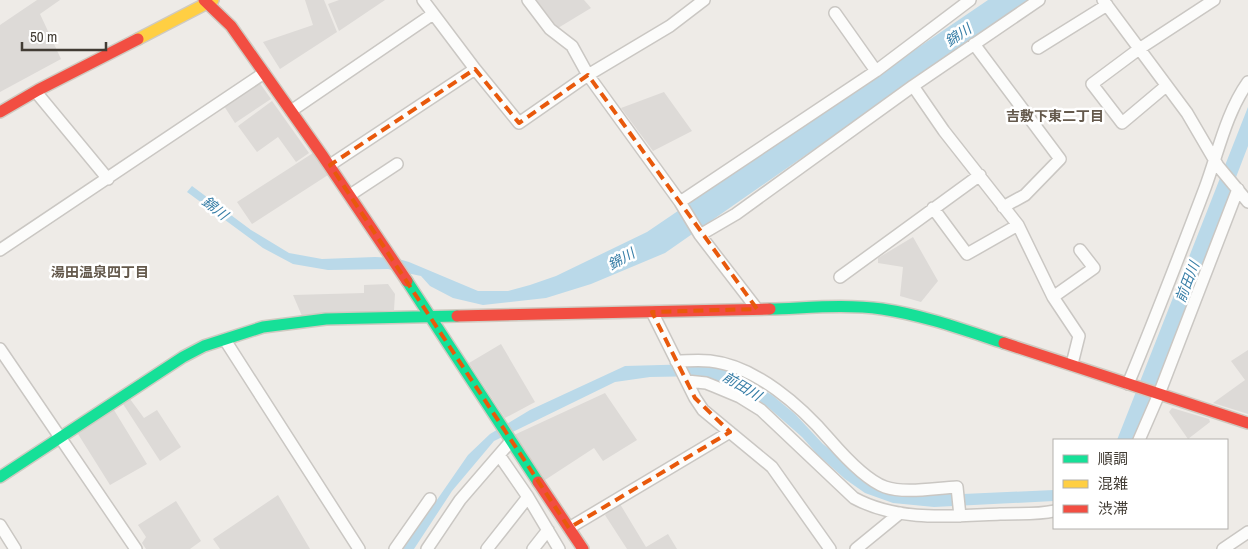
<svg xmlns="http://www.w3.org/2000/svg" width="1248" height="549" viewBox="0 0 1248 549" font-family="'Archivo Narrow','Noto Sans JP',sans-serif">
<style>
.parking{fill:#dddad7}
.water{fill:#bad9e9}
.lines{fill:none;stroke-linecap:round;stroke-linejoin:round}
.street-casing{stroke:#cac7c3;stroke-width:14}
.fast-casing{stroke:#cfcac1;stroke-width:14}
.slow-casing{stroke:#cfcac1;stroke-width:14}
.jam-casing{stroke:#cfcac1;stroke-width:14}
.street{stroke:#fcfcfb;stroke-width:11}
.fast{stroke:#16e098;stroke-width:11}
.slow{stroke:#ffcf43;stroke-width:11}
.jam{stroke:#f24e42;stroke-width:11}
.marked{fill:none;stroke:#e8590c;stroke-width:4;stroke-dasharray:10 6;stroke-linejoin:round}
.labels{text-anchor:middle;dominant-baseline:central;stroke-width:5;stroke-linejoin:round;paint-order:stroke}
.water-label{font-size:14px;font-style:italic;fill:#367da6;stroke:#fff}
.neighbourhood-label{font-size:14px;font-weight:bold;fill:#64594c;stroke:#fff}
</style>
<rect width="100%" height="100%" fill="#eeebe7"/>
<path class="parking" d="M37 0H60L40 14 61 59 0 92V25Z
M305 0H324L337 32 280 69 263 42 313 25Z
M339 0H385L339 31 328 4Z
M536 0H584L591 8 558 28Z
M259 82 271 99 235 123 224 106Z
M664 92 692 131 653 151 621 108Z
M272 101 309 153 296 162 278 137 257 152 238 126Z
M313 153 328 175 252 224 237 202Z
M913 237 938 281 921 302 900 296 903 267 878 263V258Z
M388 284 395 294 394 310 302 316 293 295 364 293V285Z
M501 344 535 402 505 418 469 363Z
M1248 350V414L1213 403 1245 380 1231 361Z
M605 393 637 440 603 461 594 448 545 480 514 435Z
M130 399 144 418 157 410 181 447 160 461 123 404Z
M1172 408 1209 419 1210 422 1188 439 1169 412Z
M114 410 147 464 110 485 78 434Z
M278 495 310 549H220L213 539Z
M176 501 201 541 190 549H146L142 543 146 537 138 525Z
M620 504 646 547 668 534 677 549H627L605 515Z"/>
<path class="water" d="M988 0H1028L665 253 591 284 546 298 483 305 453 298 430 286 421 276 388 269 328 270 293 264 263 248 187 192 192 186 251 230 289 253 322 259 375 257 395 258 409 262 478 291H508L530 285 556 276 647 232Z
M1248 107V146L1137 435 1134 440H1117Z
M697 364 723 368 772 395 795 414 823 444 880 489 899 494H963L1054 490V501L934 507 893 503 865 493 845 479 817 454 802 437 769 408 746 391 704 376 650 377 615 382 494 441 452 491 414 549H403L468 455 490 434 530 410 625 366Z"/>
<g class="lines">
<defs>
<path id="street" d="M528 0 550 29 572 46 588 75 680 202 700 235 757 309
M1103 0 1187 113 1218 166 1248 202
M835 13 876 71
M974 44 1060 159 1025 195 1003 207
M1038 48 1107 5
M475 69 519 123 588 75 670 26 704 0
M913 86 944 131 1018 225 1053 297 1079 336 1072 364
M1166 86 1122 123 1092 84 1139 49 1214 0
M36 92 108 179
M291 111 433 14
M330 165 475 69 423 0
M350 195 397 164
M680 202 876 71 970 0
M933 208 967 254 1018 225
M700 235 736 214 913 86 1039 0
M0 250 264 73
M840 277 980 175
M1053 297 1094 268 1080 250
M652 312 695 398 703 410 772 467 830 549
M225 340 359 549
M0 349 136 549
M676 361C687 361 699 360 710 361 756 366 801 406 830 440 843 455 866 480 885 487 905 494 935 488 957 487L960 516
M687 381 706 383 716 387 740 397 761 410 854 498C898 522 951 516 1000 514 1018 513 1037 515 1054 511
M1128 384C1155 319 1180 254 1205 188 1218 153 1226 113 1248 82
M1139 440 1159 394 1238 189
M499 455 528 497 559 549
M0 525 15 549
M569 528 730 432
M395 549 430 499
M427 549 460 500 511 441
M487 549 528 497
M533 549 548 530
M856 549 900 513
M1223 549 1248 532"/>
<path id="fast" d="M407 281 538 482
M770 309C807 308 845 304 882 309 923 315 964 330 1004 343
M0 477 183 357 204 346 263 327 326 319 457 316"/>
<path id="slow" d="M138 39 213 0"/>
<path id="jam" d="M204 0 231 26 322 155 407 281
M0 112 38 90 138 39
M457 316 770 309
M1004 343 1248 423
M538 482 583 549"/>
</defs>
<use href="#street" class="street-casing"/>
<use href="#fast" class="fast-casing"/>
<use href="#slow" class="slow-casing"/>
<use href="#jam" class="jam-casing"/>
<use href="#street" class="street"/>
<use href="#fast" class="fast"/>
<use href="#slow" class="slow"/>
<use href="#jam" class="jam"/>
</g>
<path class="marked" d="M475 69 519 123 588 75 757 309 652 312 695 398 730 432 569 528 330 165Z"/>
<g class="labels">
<g class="water-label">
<text transform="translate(958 35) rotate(-34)">錦川</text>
<text transform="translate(215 208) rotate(38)">錦川</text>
<text transform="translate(621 259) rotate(-29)">錦川</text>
<text transform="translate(1187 282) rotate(-69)">前田川</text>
<text transform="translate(742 386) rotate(31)">前田川</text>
</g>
<g class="neighbourhood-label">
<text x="1055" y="116">吉敷下東二丁目</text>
<text x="100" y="272">湯田温泉四丁目</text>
</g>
</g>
<rect x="1053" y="439" width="175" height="90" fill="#ffffff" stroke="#b3b1ae"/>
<rect x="1063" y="455" width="25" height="8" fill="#16e098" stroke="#b3b1ae"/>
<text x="1098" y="464" font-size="15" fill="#423c34">順調</text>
<rect x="1063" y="480" width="25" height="8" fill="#ffcf43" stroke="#b3b1ae"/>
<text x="1098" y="489" font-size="15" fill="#423c34">混雑</text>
<rect x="1063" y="505" width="25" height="8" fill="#f24e42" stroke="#b3b1ae"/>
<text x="1098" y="514" font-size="15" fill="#423c34">渋滞</text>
<path d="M22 42v8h84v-8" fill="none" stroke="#423c34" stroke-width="2.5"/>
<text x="30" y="42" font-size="15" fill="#423c34" stroke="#ffffff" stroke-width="4" paint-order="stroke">50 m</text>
</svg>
